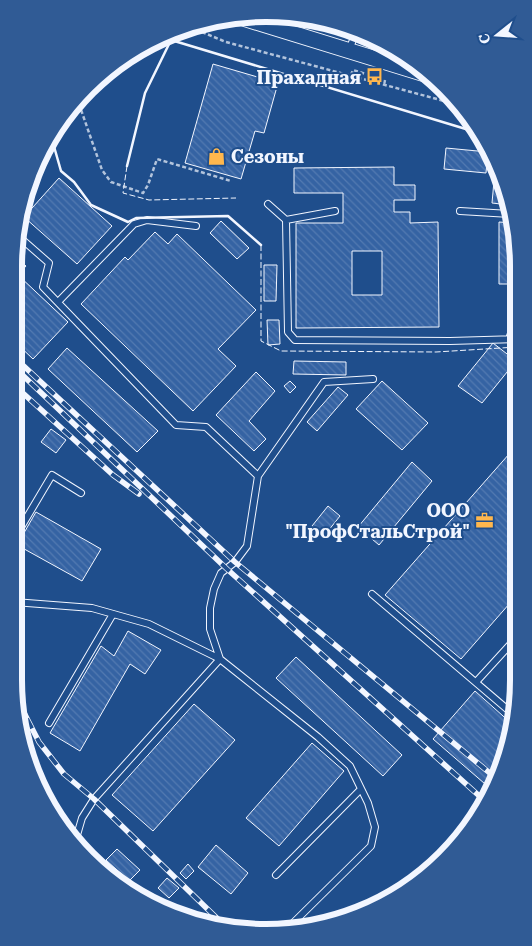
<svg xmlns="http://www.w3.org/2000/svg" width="532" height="946" viewBox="0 0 532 946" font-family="'Roboto Serif',serif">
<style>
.building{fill:url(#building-back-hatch);stroke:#f2f6ff;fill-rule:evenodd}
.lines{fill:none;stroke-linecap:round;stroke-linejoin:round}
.service-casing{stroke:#f2f6ff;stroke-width:8}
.tertiary-casing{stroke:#f2f6ff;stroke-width:17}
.path{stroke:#b3c4dc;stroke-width:2.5;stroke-dasharray:4 2.5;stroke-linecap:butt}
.service{stroke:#1f4e8c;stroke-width:6}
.tertiary{stroke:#1f4e8c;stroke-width:15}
.rail-casing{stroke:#f2f6ff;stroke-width:5.5}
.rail{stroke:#1f4e8c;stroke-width:4;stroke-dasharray:11;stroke-linecap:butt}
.fence{stroke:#f2f6ff;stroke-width:1;stroke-dasharray:6 2.5;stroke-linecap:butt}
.wall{stroke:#f2f6ff;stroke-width:2.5}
.labels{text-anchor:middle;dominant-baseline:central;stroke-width:4;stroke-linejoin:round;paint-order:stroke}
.poi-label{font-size:18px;font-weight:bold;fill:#f2f6ff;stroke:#1f4e8c;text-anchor:end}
.rim{fill:none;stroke:#f2f6ff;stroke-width:6}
</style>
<defs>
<pattern id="building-back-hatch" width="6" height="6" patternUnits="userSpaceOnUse" patternTransform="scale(1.25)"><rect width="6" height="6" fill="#3563a3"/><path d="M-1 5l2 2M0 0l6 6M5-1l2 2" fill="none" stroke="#537ab1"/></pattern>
</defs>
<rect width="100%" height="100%" fill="#1f4e8c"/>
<path class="building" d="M213 64 278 83 264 133 255 131 241 179 185 163Z
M446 148 488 152 486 173 444 169Z
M394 167V185H415V200H394V212H410V223L438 222 439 327 296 328V223H343V193H294V168ZM352 251H382V295H352Z
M59 178 112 226 77 264 24 217Z
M494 181 504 182 509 205 492 203Z
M221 221 249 248 237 259 210 233Z
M499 222 514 223 516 233V284H499Z
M155 232 168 244 177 234 256 310 218 349 236 366 193 411 81 304 125 257 128 260Z
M14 255 26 266 18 275 68 322 33 359 14 341Z
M264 265H277L276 301H264Z
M267 320H279L280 344 268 345Z
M493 343 516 361 482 403 458 386Z
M67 348 158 431 137 452 48 369Z
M294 361 346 362V375L293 374Z
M256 372 275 391 249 421 266 439 254 451 216 415Z
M290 381 296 387 290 393 284 386Z
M382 381 428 423 402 450 356 409Z
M338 387 348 395 317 431 307 422Z
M51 429 66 440 56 453 41 442Z
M517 445V595L461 659 385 595Z
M412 462 432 481 379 545 358 527Z
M328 506 340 516 324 536 312 526Z
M36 512 101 549 82 581 17 545Z
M128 631 161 650 145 674 130 664 80 751 50 733 101 646 114 656Z
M296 657 402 755 383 776 276 678Z
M475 691 512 724 505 761 492 790 433 739Z
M194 704 235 740 153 831 112 795Z
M23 736 33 759 27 761Z
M312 743 344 771 279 846 246 818Z
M216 845 248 873 231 894 198 867Z
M117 849 140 870 129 881 106 860Z
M188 864 194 871 186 879 180 873Z
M167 878 179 888 169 898 158 888Z"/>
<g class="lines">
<defs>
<path id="service" d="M349 50 355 35
M268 204 286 220 335 211
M460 211 512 214
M286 220 288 332 295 340 450 341 516 339
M17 235 49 263 43 287 176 425 206 427 258 476
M58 302 134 224 147 220 196 226
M509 339 516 320
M14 539 52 475 81 493
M372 594 514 715
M14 602 92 608 149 624 220 659 318 737 350 766 368 803 375 827 371 846 285 931
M220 659 210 629V608L214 589 221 573 235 562 247 546 258 476 324 382 373 379
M476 682 518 636
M49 723 113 614
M75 842 82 818 94 799 220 659
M276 875 361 789"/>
<path id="tertiary" d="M246 19 428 75"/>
</defs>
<use href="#service" class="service-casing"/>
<use href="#tertiary" class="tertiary-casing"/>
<path class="path" d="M190 27 226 42 459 105
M351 75 353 70 385 80 384 85
M79 104 102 170 111 182 143 193 148 185 157 159 231 181"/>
<use href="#service" class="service"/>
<use href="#tertiary" class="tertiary"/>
<defs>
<path id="rail" d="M14 357 235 562 497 779
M14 367 227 569 486 802
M14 385 113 475 139 494
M17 699 39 742 64 774 94 799 225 926"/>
</defs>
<use href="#rail" class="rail-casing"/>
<use href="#rail" class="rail"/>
<path class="fence" d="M127 166 123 193 149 200 236 198
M261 245V341L281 351 436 352 517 347
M32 757 48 800"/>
<path class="wall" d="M51 136 61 171 74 182 91 205 128 222 136 218 228 216 261 245
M127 166 145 93 171 40 479 133"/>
</g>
<defs>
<symbol id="bus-bare" viewBox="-9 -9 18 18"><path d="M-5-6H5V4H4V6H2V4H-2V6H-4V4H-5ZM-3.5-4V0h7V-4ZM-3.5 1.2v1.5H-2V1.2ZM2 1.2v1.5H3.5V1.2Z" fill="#ffb74d" stroke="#1f4e8c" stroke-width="2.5" paint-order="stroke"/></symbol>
<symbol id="shop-bare" viewBox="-9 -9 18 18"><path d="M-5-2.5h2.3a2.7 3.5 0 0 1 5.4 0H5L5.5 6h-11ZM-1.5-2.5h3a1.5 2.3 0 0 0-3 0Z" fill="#ffb74d" stroke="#1f4e8c" stroke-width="2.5" paint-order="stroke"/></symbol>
<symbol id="office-bare" viewBox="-9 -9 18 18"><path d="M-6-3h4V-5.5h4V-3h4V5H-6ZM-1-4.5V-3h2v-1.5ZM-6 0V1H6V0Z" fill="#ffb74d" stroke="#1f4e8c" stroke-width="2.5" paint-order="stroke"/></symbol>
</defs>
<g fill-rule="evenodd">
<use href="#bus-bare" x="362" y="64" width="25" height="25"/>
<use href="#shop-bare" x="204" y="144" width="25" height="25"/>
<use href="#office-bare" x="472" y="508" width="25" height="25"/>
</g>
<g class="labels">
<g class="poi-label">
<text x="361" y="77">Прахадная</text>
<text x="231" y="156" text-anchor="start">Сезоны</text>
<text x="470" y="510">ООО<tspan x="470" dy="21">"ПрофСтальСтрой"</tspan></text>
</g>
</g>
<path d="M0 0H532V946H0ZM266 22H266A244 244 0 0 1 510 266V680A244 244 0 0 1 266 924H266A244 244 0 0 1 22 680V266A244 244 0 0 1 266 22Z" fill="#305b95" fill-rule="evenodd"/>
<path class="rim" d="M266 22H266A244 244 0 0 1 510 266V680A244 244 0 0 1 266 924H266A244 244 0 0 1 22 680V266A244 244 0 0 1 266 22Z"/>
<g transform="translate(497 35) rotate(253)" stroke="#1f4e8c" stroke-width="4" paint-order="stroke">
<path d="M0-4L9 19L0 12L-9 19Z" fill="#f2f6ff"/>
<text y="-8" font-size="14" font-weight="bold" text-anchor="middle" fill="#f2f6ff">С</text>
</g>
</svg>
